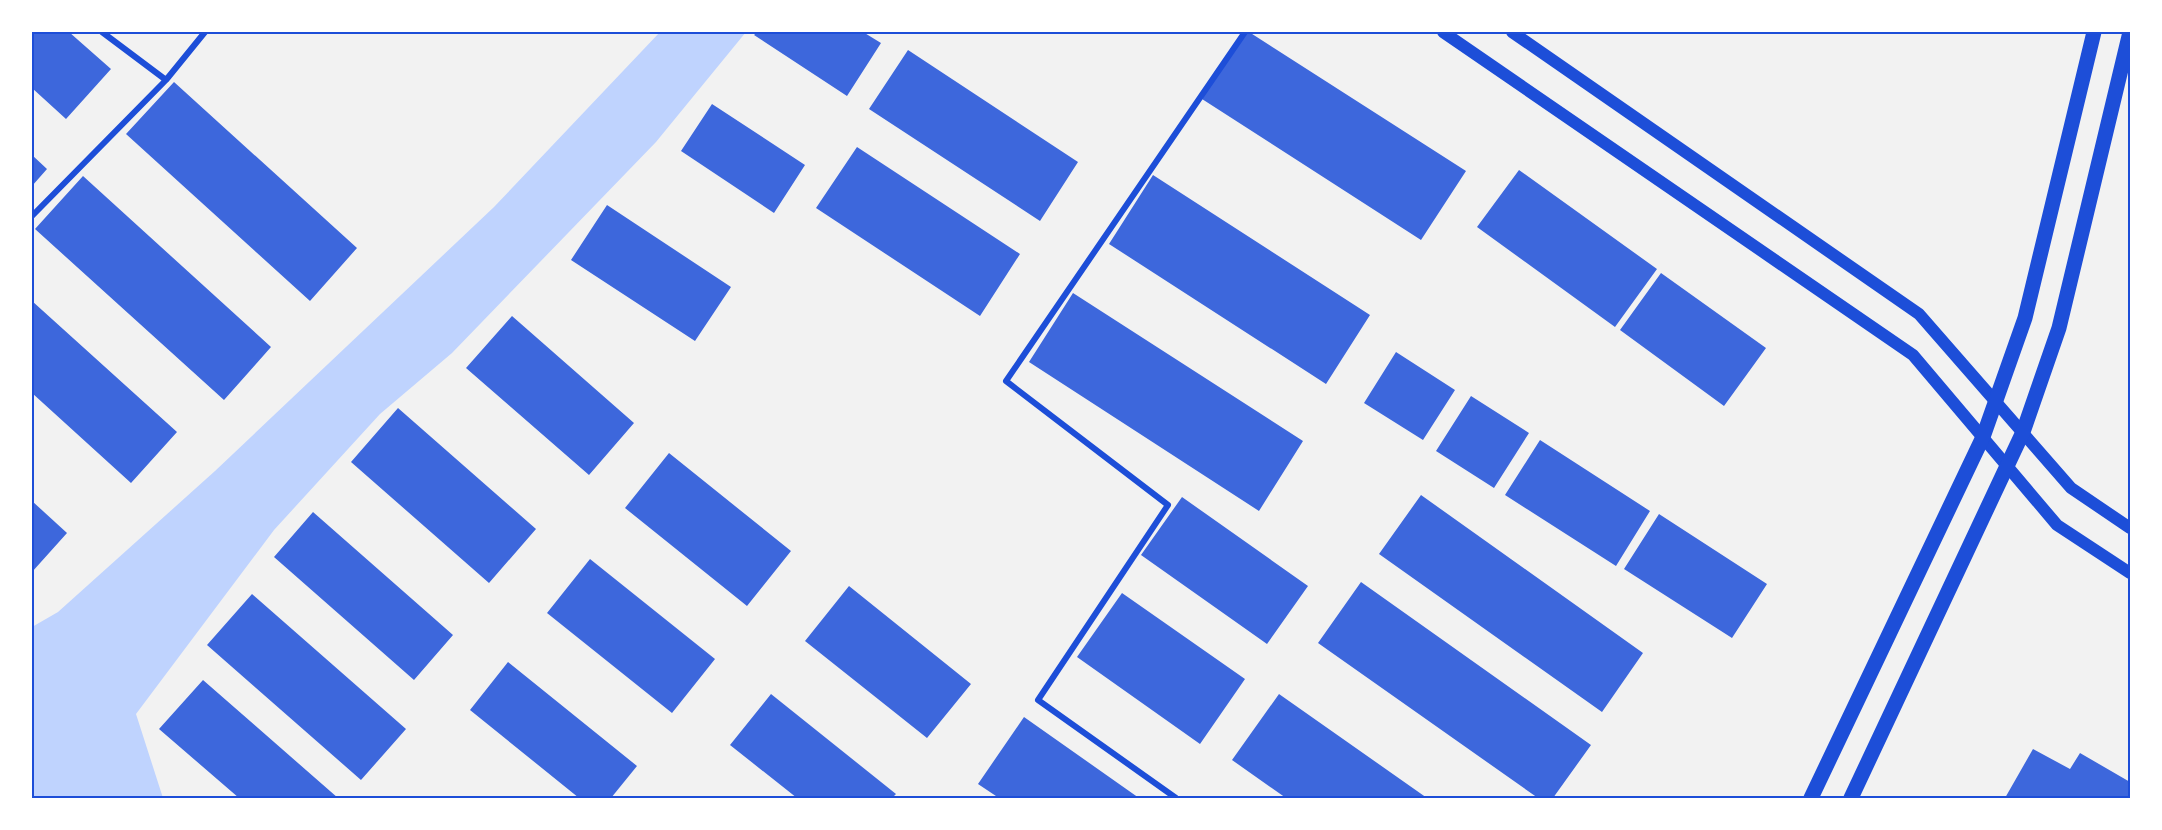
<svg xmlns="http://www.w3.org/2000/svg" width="2162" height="830" viewBox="0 0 2162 830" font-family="'Roboto Serif',serif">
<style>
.water{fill:#bfd3fe}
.building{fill:#3d67dc}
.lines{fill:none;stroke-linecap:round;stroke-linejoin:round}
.minor{stroke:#1d4ed8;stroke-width:6}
.secondary{stroke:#1d4ed8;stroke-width:12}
.primary{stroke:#1d4ed8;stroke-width:15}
.neatline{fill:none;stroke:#1d4ed8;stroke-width:2}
</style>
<rect width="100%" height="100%" fill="#f2f2f2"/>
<path class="water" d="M660 32H746L656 142 452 353 380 414 274 530 136 714 163 798H32V627L58 612 215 471 494 207Z"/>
<path class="building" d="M32 32H69L111 69 66 119 32 88Z
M757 32H863L881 43 847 96 754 35Z
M1245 32H1249L1466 171 1421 240 1202 99Z
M908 50 1078 162 1040 221 869 109Z
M174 82 357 248 310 301 126 134Z
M712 104 805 165 774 213 681 151Z
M857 147 1020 254 980 316 816 208Z
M32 155 47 169 32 186Z
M1519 170 1657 269 1615 327 1477 227Z
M1153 175 1370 315 1326 384 1109 244Z
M83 176 271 347 224 400 35 229Z
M607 205 731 287 695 341 571 260Z
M1661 273 1766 348 1724 406 1620 330Z
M1073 293 1303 441 1259 511 1029 362Z
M32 301 177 432 131 483 32 393Z
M512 316 634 423 589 475 466 368Z
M1396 352 1455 390 1423 440 1364 403Z
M1471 396 1529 433 1494 488 1436 451Z
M398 408 536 529 489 583 351 462Z
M1540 440 1650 511 1616 566 1505 495Z
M669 453 791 551 747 606 625 508Z
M1421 495 1643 653 1602 712 1379 554Z
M1182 497 1308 586 1267 644 1141 555Z
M32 501 67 533 32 572Z
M313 512 453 635 414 680 274 557Z
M1659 514 1767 584 1732 638 1624 569Z
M590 559 715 659 672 713 547 613Z
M1361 582 1591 745 1553 798H1538L1318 643Z
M849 586 971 684 927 738 805 641Z
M1122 593 1245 679 1200 744 1077 657Z
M252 594 406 729 361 780 207 645Z
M508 662 637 766 611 798H579L470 710Z
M203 680 338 798H239L159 729Z
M771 694 896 794 892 798H797L730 745Z
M1279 694 1427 798H1286L1232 760Z
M1024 717 1139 798H999L978 784Z
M2033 749 2070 769 2080 753 2130 782V798H2005Z"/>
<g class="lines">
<path class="minor" d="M102 32 166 80
M32 216 166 80 205 32
M1176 798 1038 700 1168 505 1006 381 1245 32"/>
<path class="secondary" d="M1443 32 1913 355 2057 525 2130 573
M1512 32 1919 314 2071 488 2130 528"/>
<path class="primary" d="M1811 798 1983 437 2025 318 2094 32
M1851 798 2023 432 2059 328 2130 32"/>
</g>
<rect width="2162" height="830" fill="none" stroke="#ffffff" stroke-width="66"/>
<rect x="33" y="33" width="2096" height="764" class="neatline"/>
</svg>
